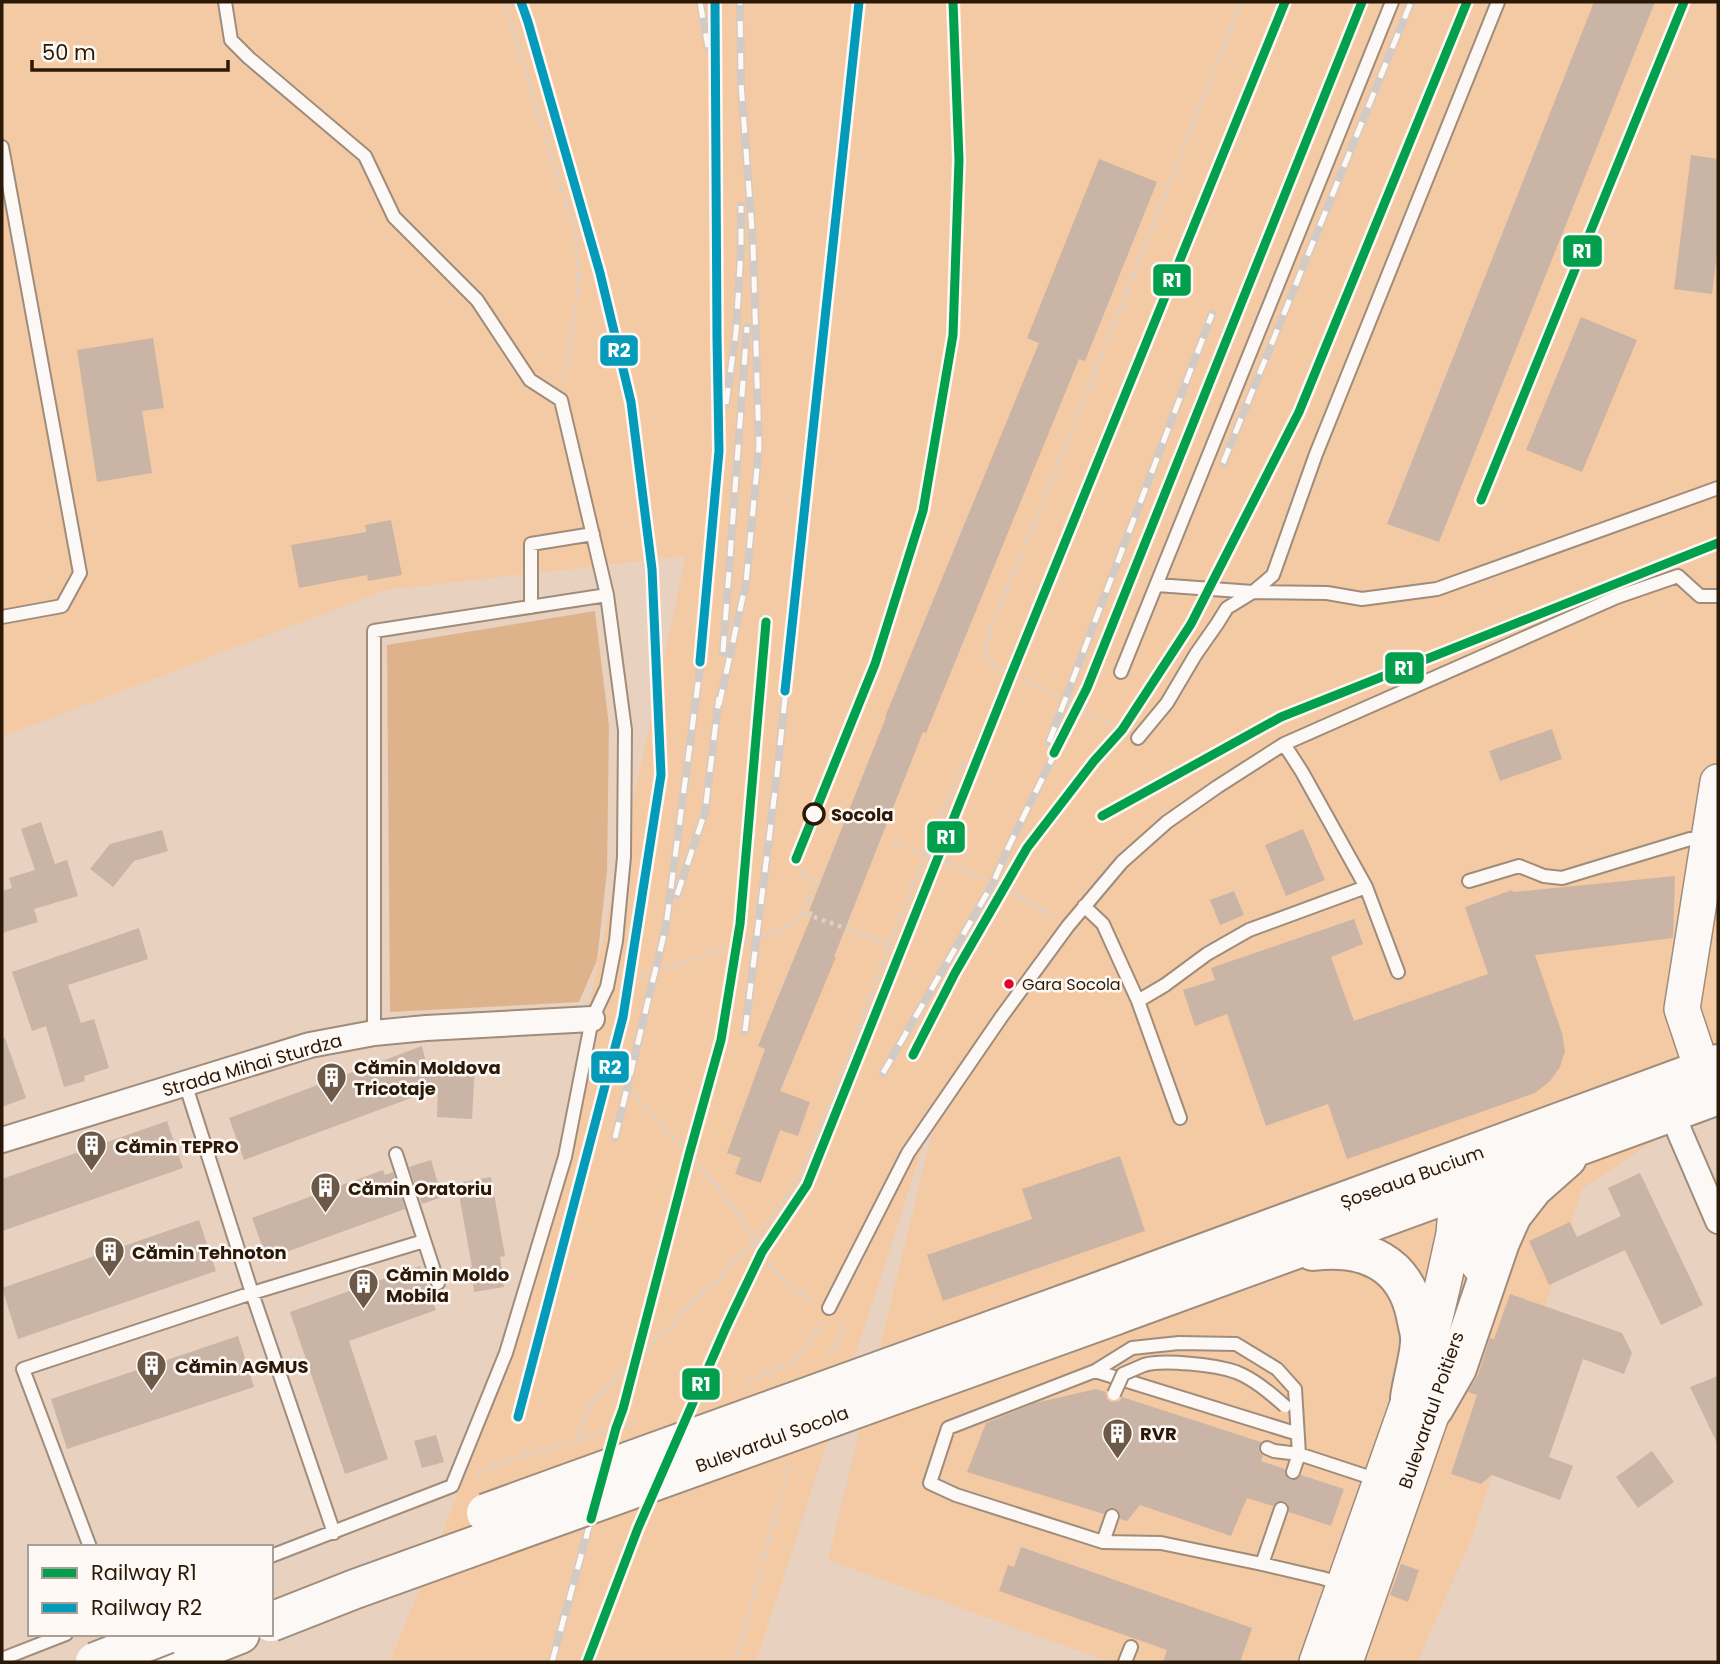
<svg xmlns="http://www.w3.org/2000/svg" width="1720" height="1664" viewBox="0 0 1720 1664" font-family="Poppins,sans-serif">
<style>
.built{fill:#f4caa5}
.green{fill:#deb38c}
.building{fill:#cab4a6}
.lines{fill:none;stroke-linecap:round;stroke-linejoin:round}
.lane-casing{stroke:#9f8c7b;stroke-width:16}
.street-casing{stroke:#9f8c7b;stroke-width:28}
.secondary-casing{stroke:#9f8c7b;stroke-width:38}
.primary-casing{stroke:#9f8c7b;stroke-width:42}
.path{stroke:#d9d1cb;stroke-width:4.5;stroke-dasharray:3.5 5;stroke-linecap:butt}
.lane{stroke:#fcf8f5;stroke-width:12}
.street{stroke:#fcf8f5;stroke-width:24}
.secondary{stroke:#fcf8f5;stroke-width:35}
.primary{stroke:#fcf8f5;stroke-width:38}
.rail-casing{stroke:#d2cac4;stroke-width:8}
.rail{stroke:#fef9f5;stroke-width:5;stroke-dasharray:16;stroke-linecap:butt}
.lane-bridge-casing{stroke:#9f8c7b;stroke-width:16;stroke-linecap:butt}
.primary-bridge-casing{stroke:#9f8c7b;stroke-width:42;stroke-linecap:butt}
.lane-bridge{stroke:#fcf8f5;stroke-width:12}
.primary-bridge{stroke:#fcf8f5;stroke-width:38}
.rail-1-casing{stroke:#fef9f5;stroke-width:14}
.rail-2-casing{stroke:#fef9f5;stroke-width:14}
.rail-1{stroke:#029f4d;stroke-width:9}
.rail-2{stroke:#049bba;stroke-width:9}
.stop-dot{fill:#fef9f5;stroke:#2b1907;stroke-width:3.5}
.bus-dot{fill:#e4002b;stroke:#fef9f5;stroke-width:2.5}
.labels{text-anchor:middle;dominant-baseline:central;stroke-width:5;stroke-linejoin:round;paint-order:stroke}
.bus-label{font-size:16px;fill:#2b1907;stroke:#fef9f5;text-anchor:start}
.stop-label{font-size:18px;font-weight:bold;fill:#2b1907;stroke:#fef9f5;text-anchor:start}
.street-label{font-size:18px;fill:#2b1907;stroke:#fef9f5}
.poi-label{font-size:18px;font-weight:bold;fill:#2b1907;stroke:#fef9f5;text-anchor:start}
.line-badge{stroke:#fef9f5;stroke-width:2.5}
.badge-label{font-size:19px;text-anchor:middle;font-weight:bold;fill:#fff}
</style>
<rect width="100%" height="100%" fill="#e8d1be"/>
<path class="built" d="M2 2H1718V1098L1582 1189 1472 1538 1417 1662H1110L828 1560 947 1072 756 1662H390L513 1357 686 556 385 590 2 737Z"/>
<path class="green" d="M595 611 609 726 607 872 597 960 579 1002 390 1012 387 645Z"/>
<path class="building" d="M1594 2H1655L1439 542 1387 524Z
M1691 155 1718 159V246L1712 294 1674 289Z
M1099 159 1157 182 1085 361 1079 359 926 733 923 732 834 957H836L780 1091 810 1102 798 1136 780 1130 761 1183 735 1174 741 1158 727 1153 765 1049 758 1046 813 912 809 911 886 717H885L1039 343 1027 338Z
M1581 317 1637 340 1582 472 1526 450Z
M153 338 164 408 142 411 152 473 97 482 77 350Z
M391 520 402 575 368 581 367 575 299 588 291 545 366 532 365 525Z
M1552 729 1562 759 1500 781 1489 751Z
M41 822 55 864 67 860 78 896 34 909 38 922 2 933V891L12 888 9 878 35 870 21 829Z
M1303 829 1325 880 1286 896 1265 845Z
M162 830 168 851 134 861 113 887 90 869 110 844Z
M1675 876 1673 938 1535 955 1562 1033 1565 1051 1560 1067 1550 1081 1535 1093 1347 1159 1328 1104 1266 1126 1227 1014 1195 1026 1183 990 1215 980 1211 968 1354 919 1363 944 1331 957 1354 1021 1488 974 1465 907 1512 890 1513 892Z
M1234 891 1244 915 1220 925 1210 900Z
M139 928 148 959 68 985 81 1023 94 1019 109 1068 84 1076 85 1081 64 1087 46 1026 32 1031 12 972Z
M2 1038H5L26 1098 2 1107Z
M422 1046 426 1063 475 1065 472 1119 437 1117 438 1088 244 1160 229 1118Z
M167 1121 183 1168 2 1231V1179Z
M1120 1156 1145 1231 943 1301 927 1255 1032 1219 1022 1189Z
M431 1160 442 1197 422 1204 409 1167Z
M383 1170 385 1175 393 1172 405 1209 267 1259 252 1218Z
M1640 1173 1703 1305 1661 1325 1625 1250 1549 1285 1529 1241 1570 1222 1577 1237 1621 1216 1608 1188Z
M491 1177 505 1256 500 1257 504 1287 474 1292 471 1267H472L457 1183Z
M199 1220 216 1271 18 1339 2 1288Z
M420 1266 436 1310 349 1341 388 1459 345 1474 290 1312Z
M1510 1294 1622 1333 1632 1353 1624 1374 1583 1359 1549 1457 1573 1466 1560 1500 1492 1475 1481 1484 1451 1474 1477 1395 1468 1392 1478 1375 1490 1338 1494 1339Z
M238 1336 254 1387 67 1449 51 1399Z
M1718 1376V1445L1690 1387Z
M1096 1389 1106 1392 1107 1399 1111 1402 1119 1401 1122 1397 1261 1442 1258 1448 1260 1453 1263 1456 1261 1461 1285 1469V1474L1290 1480H1295L1301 1475 1344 1489 1331 1526 1289 1512 1288 1504 1283 1501 1276 1502 1273 1506 1247 1498 1231 1536 1140 1505 1127 1521 1120 1519 1119 1511 1114 1508 1107 1509 1104 1514 967 1472 986 1423 1035 1403Z
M436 1435 444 1462 422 1468 414 1441Z
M1652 1451 1674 1482 1638 1508 1616 1477Z
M1021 1547 1252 1628 1240 1662H1163L1167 1650 999 1591 1008 1565 1014 1567Z
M1401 1564 1419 1570 1408 1602 1390 1595Z"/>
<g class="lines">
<defs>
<path id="lane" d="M225 2 231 40 249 58 365 156 394 217 477 300 530 380 561 400 607 595 625 730 624 857 616 941 607 987 592 1019 565 1157 506 1353 452 1486 271 1556
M2 147 80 573 62 606 2 617
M1157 585 1253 592 1327 593 1362 599 1437 589 1718 488
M531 607V544L593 534
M1121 672 1392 2
M1138 738 1167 703 1196 654 1217 624 1227 608 1253 592 1273 575 1316 454 1498 2
M1284 744 1302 772 1366 887 1398 972
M1469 881 1519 866 1544 876 1562 878 1690 839 1705 840
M1084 906 1103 924 1138 1001 1180 1118
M1138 1001 1165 985 1207 954 1249 930 1366 887
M374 1033V631L607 595
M185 1083 252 1293 334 1533
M396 1154 438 1283
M829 1308 908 1153 1002 1016 1068 926 1122 862 1167 822 1217 787 1284 744 1617 597 1678 576 1700 596H1718
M1095 1371 1132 1348 1179 1343 1236 1344 1277 1369 1295 1389 1299 1454 1293 1472
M1295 1433 1095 1371 948 1428 930 1483 956 1495 1103 1542 1161 1543 1262 1564 1322 1578 1342 1584
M1267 1448 1274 1451 1299 1454 1378 1480
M1103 1542 1112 1516
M90 1547 23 1369 252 1293 424 1241
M1262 1564 1281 1509
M2 1659 66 1634
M1125 1662 1131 1647"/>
<path id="street" d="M1673 1112 1680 1133 1718 1221
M2 1140 310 1045 374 1033 426 1028 592 1019"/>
<path id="secondary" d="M1711 1096 1682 1009 1718 782
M1473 1155 1490 1203 1485 1246 1479 1265
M1317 1662 1428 1347 1443 1284 1454 1234 1456 1210 1441 1167
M1345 1662 1443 1381"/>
<path id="primary" d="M1313 1251C1365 1245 1405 1262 1416 1316 1417 1323 1420 1331 1420 1338 1421 1352 1412 1382 1410 1398
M1106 1289 1718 1064
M1116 1315 1718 1095
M1434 1408 1457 1368 1500 1242 1512 1215 1533 1188 1567 1158
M169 1662 240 1634"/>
</defs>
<use href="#lane" class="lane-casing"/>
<use href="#street" class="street-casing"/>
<use href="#secondary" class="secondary-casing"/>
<use href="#primary" class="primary-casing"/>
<path class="path" d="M504 2 576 235 579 284 564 382
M1124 731 1075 709 1066 699 992 665 985 659 990 628 1033 528 1241 2
M895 843C951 861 1003 885 1052 916
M800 874 816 880 803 913
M625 982 787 927 803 913 889 944
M603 1060 717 1185 778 1275 804 1297 815 1302
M831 1354 844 1326 840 1322
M750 1381 790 1363 802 1353 821 1322
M577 1441 590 1404 755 1242 798 1180 844 1070 889 944 965 759
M478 1474 504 1462 639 1421
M735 1662 790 1464"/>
<use href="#lane" class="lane"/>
<use href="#street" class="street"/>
<use href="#secondary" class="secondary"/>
<use href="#primary" class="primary"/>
<defs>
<path id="rail" d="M700 2 708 47
M726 404 736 332 741 248V206
M1223 463 1411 2
M1481 500 1684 2
M723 652 747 327
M719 705 746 583 759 447 753 244 741 83 740 2
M1049 742 1212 314
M1102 816 1281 717 1718 543
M1007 850 1087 688 1362 2
M796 859 875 664 923 511 953 335 959 160 953 2
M677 895 705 812 719 697
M745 1031 776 783 859 2
M911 1058 955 973 1027 848 1094 761 1122 730 1191 624 1299 412 1467 2
M883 1073 993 883 1010 844
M615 1138 666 926 702 653 719 451 717 337 715 2
M518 1417 623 1017 661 775 652 569 631 402 600 273 528 22 521 2
M552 1662 616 1428 623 1409 689 1155 721 1040 740 924 766 622"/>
</defs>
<use href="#rail" class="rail-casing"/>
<use href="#rail" class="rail"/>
<defs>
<path id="lane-bridge" d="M1114 1394 1123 1374C1130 1371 1137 1368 1144 1365 1163 1359 1216 1365 1236 1372 1254 1379 1270 1393 1285 1406"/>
<path id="primary-bridge" d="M486 1513 1106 1289
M271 1622 355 1589 1116 1315
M95 1662 167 1634"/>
</defs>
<use href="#lane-bridge" class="lane-bridge-casing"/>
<use href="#primary-bridge" class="primary-bridge-casing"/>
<use href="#lane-bridge" class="lane-bridge"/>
<use href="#primary-bridge" class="primary-bridge"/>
<defs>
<path id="rail-1" d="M1481 500 1684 2
M1054 753 1087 688 1362 2
M1102 816 1281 717 1718 543
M796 859 875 664 923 511 953 335 959 160 953 2
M913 1055 955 973 1027 848 1094 761 1122 730 1191 624 1299 412 1467 2
M591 1519 616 1428 623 1409 689 1155 721 1040 740 924 766 622
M587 1662 638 1528 727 1325 762 1252 807 1185 1011 675 1285 2"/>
<path id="rail-2" d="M700 662 719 451 717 337 715 2
M785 691 859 2
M518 1417 623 1017 661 775 652 569 631 402 600 273 528 22 521 2"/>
</defs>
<use href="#rail-1" class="rail-1-casing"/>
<use href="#rail-2" class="rail-2-casing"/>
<use href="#rail-1" class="rail-1"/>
<use href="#rail-2" class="rail-2"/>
</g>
<defs>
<symbol id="building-pin" viewBox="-11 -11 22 30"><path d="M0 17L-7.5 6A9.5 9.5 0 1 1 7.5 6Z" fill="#6d5947" stroke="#fef9f5"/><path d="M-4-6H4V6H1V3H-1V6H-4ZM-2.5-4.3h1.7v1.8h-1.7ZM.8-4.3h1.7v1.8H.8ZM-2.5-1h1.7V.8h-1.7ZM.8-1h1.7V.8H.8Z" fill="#fff"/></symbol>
</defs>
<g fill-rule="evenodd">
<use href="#building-pin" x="314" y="1060" width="35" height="47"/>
<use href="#building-pin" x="74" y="1128" width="35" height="47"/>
<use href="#building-pin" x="308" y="1170" width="35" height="47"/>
<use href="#building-pin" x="92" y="1234" width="35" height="47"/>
<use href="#building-pin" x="346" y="1266" width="35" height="47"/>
<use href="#building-pin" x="134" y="1348" width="35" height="47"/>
<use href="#building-pin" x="1100" y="1416" width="35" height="47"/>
</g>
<circle class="stop-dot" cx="814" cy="814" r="10"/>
<circle class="bus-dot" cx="1009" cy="984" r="6"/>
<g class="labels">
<g class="bus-label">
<text x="1022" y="984">Gara Socola</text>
</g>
<g class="stop-label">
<text x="831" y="814">Socola</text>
</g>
<g class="street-label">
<text transform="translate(252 1065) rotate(-16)">Strada Mihai Sturdza</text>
<text transform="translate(1412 1177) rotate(-20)">Șoseaua Bucium</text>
<text transform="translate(1431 1410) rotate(-71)">Bulevardul Poitiers</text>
<text transform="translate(772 1439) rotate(-20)">Bulevardul Socola</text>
</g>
<g class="poi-label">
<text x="354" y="1067">Cămin Moldova<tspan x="354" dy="21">Tricotaje</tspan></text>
<text x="115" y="1146">Cămin TEPRO</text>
<text x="348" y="1188">Cămin Oratoriu</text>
<text x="132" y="1252">Cămin Tehnoton</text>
<text x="386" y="1274">Cămin Moldo<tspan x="386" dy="21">Mobila</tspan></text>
<text x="175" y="1366">Cămin AGMUS</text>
<text x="1140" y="1433">RVR</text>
</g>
</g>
<g class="line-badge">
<rect x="1562" y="234" width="41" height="34" rx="7" fill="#029f4d"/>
<rect x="1152" y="263" width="40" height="34" rx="7" fill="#029f4d"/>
<rect x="599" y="334" width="40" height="33" rx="7" fill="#049bba"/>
<rect x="1384" y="651" width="41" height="34" rx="7" fill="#029f4d"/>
<rect x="926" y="820" width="40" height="34" rx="7" fill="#029f4d"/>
<rect x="590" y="1050" width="40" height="34" rx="7" fill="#049bba"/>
<rect x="681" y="1367" width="40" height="34" rx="7" fill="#029f4d"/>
</g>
<g class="badge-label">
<text x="1582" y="258">R1</text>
<text x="1172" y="287">R1</text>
<text x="619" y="357">R2</text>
<text x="1404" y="675">R1</text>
<text x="946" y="844">R1</text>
<text x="610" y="1074">R2</text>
<text x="701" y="1391">R1</text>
</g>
<rect width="1720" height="1664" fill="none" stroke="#2b1907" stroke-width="7"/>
<rect x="28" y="1545" width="245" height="91" fill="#fef9f5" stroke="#aa9f96" stroke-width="2"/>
<rect x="42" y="1568" width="35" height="10" fill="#029f4d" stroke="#aa9f96" stroke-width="2"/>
<text x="91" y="1580" font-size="21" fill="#2b1907">Railway R1</text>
<rect x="42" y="1603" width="35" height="10" fill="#049bba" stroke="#aa9f96" stroke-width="2"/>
<text x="91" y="1615" font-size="21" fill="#2b1907">Railway R2</text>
<path d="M32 60v10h196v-10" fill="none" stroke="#2b1907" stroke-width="3.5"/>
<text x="42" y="60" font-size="21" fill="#2b1907" stroke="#fef9f5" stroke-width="5" paint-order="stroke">50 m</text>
</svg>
